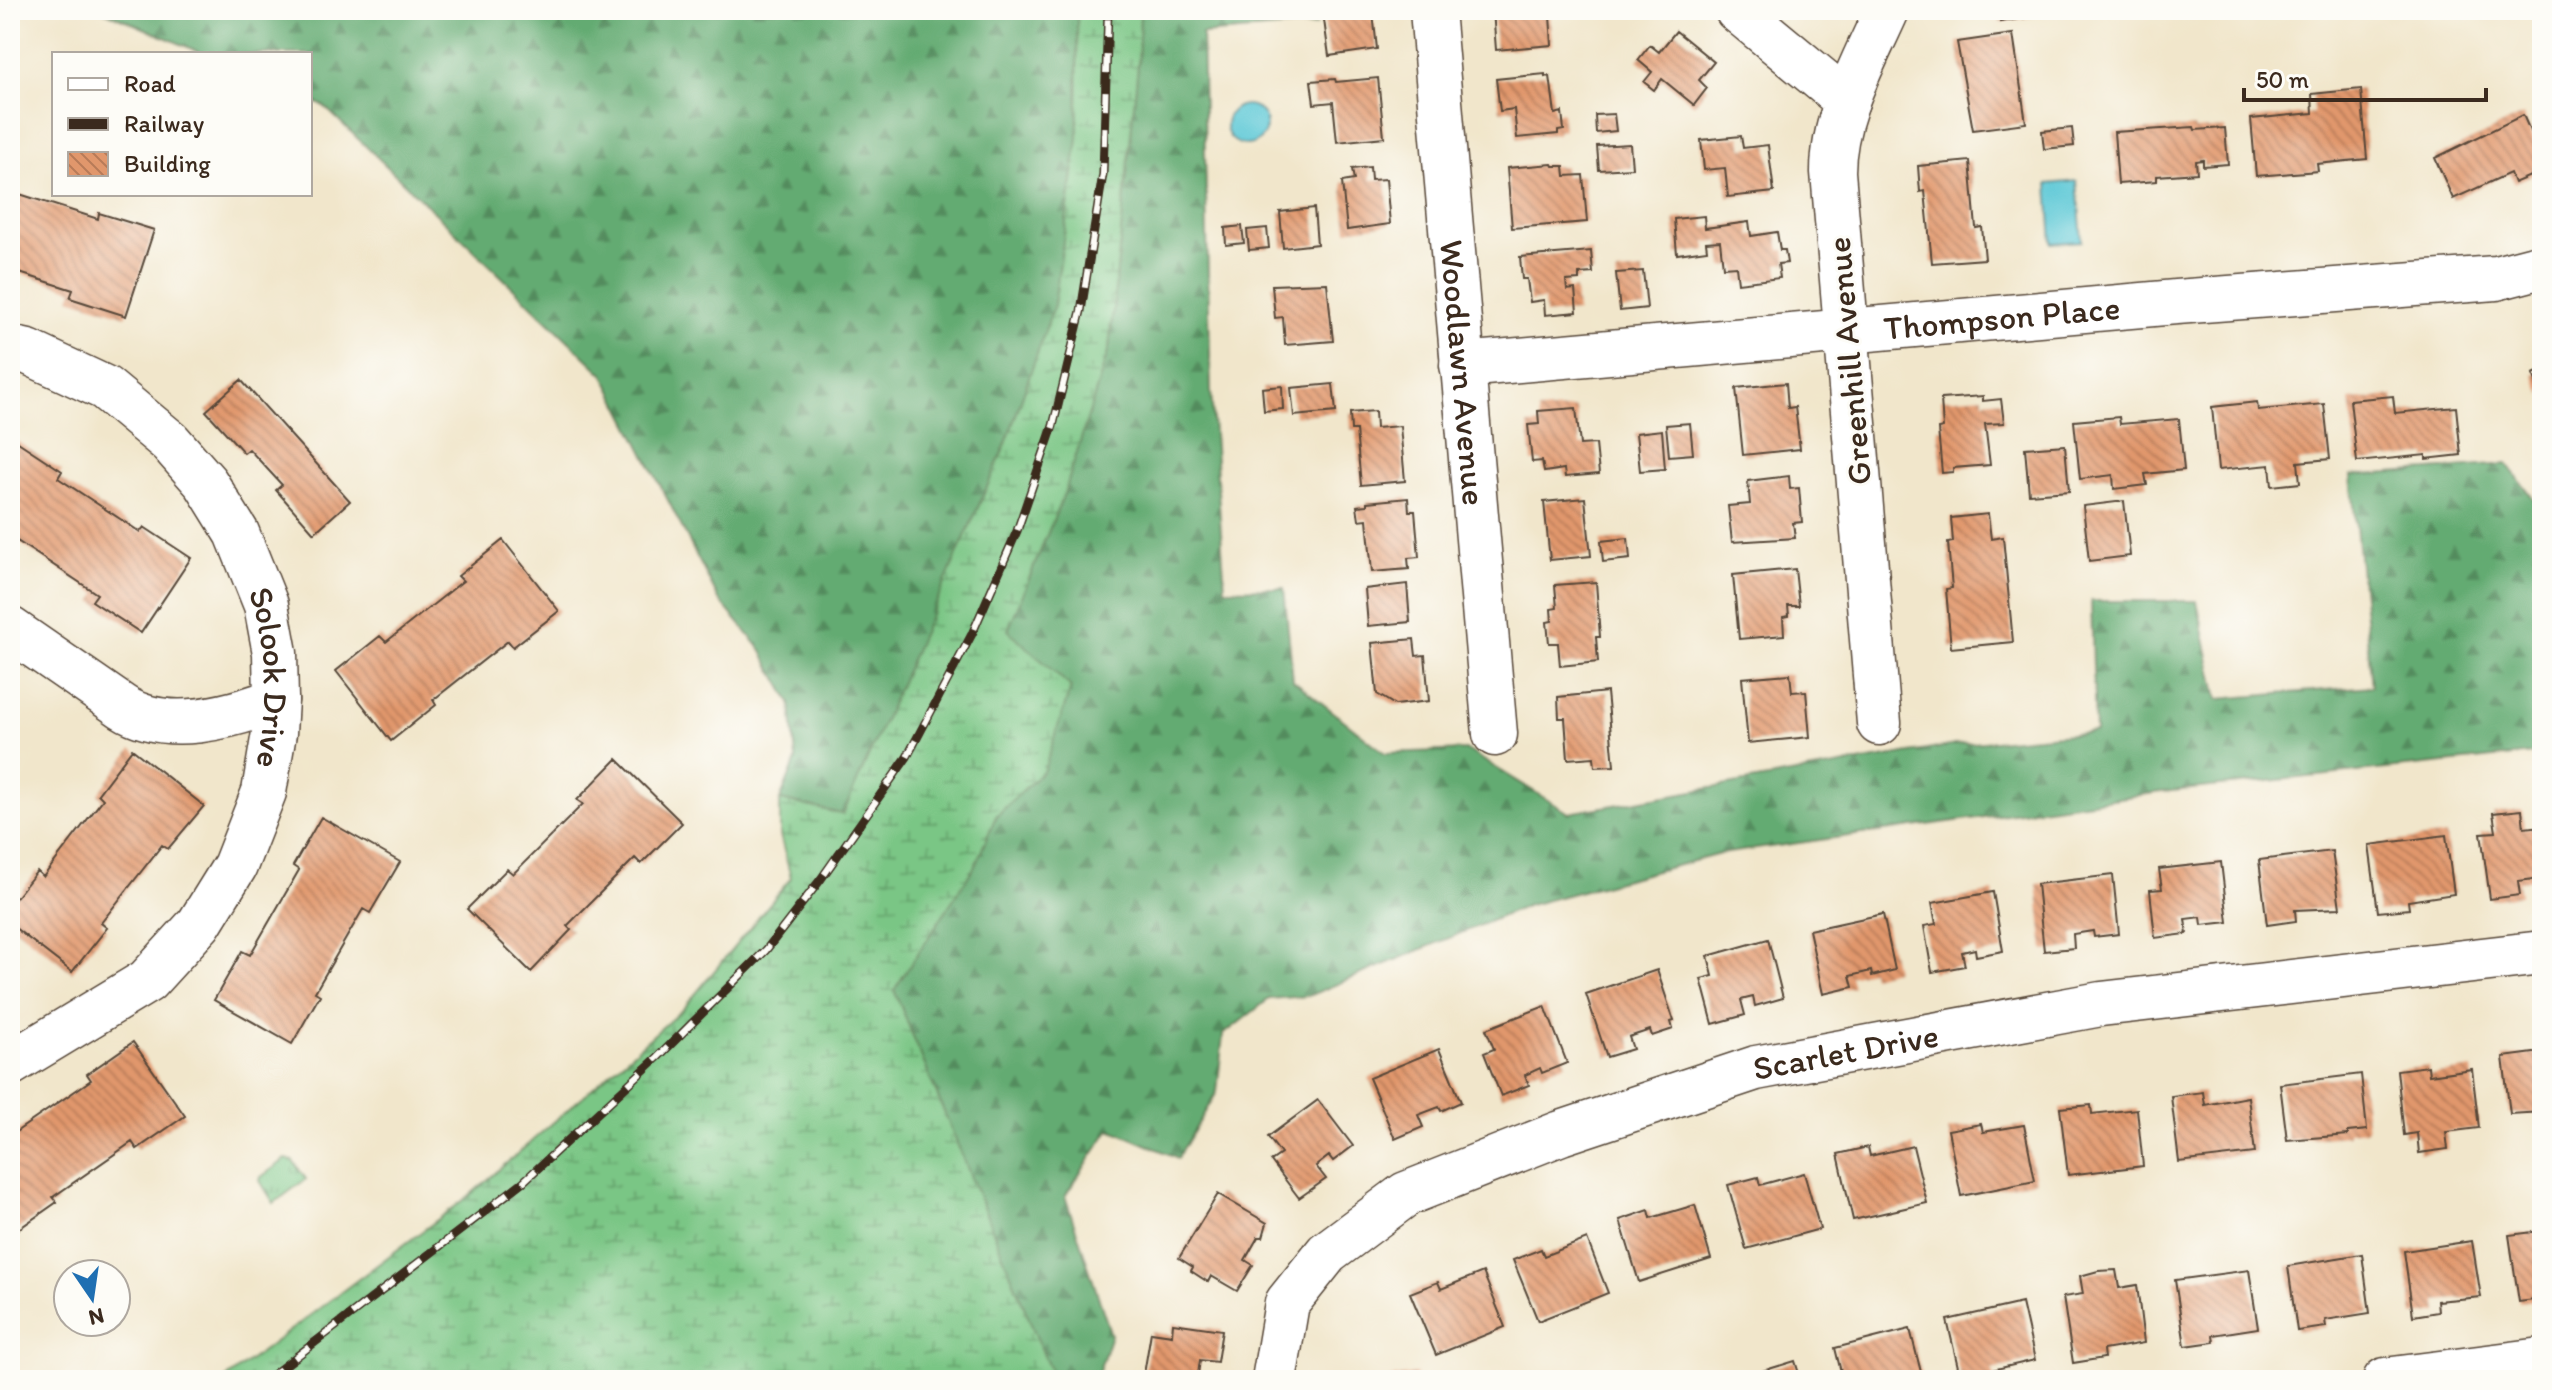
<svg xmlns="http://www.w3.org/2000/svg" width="2552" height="1390" viewBox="0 0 2552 1390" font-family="Itim,sans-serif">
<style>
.grass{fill:url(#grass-tufts);stroke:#5a7852;stroke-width:2}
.forest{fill:url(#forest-firs);stroke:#4f6a48;stroke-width:2}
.wetland{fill:url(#wetland-marsh);stroke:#5a7852;stroke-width:2}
.water{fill:#5ec9d7;stroke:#4c7a7a;stroke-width:2}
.building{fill:url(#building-back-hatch)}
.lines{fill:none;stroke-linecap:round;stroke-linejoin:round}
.minor-casing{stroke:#564638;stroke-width:47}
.minor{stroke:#fff;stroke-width:44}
.rail-casing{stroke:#3b2a1e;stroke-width:9}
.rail{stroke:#fdfcf7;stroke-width:6;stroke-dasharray:18;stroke-linecap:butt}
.labels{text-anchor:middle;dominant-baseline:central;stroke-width:6;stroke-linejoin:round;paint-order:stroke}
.street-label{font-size:34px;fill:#3b2a1e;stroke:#fdfcf7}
</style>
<defs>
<pattern id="grass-tufts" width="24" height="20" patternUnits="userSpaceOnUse" patternTransform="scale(2)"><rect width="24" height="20" fill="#7ac685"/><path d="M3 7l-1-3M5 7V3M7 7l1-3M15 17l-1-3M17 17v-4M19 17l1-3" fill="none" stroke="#65a16c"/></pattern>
<pattern id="forest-firs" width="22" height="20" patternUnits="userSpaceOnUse" patternTransform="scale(2)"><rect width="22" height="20" fill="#63ab72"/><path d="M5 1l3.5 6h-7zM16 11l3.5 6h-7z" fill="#538b5d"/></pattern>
<pattern id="wetland-marsh" width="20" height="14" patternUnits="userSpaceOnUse" patternTransform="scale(2)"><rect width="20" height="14" fill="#7ac685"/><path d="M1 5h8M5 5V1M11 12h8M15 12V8" fill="none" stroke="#65a16c"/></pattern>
<pattern id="building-back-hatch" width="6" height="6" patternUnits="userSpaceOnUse" patternTransform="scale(2)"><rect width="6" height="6" fill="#e1976c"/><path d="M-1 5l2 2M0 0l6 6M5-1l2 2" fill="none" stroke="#b87b58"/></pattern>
</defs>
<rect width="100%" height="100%" fill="#fdfcf7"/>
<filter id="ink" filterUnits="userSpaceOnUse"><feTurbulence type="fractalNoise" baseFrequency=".0125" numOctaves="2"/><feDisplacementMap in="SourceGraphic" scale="16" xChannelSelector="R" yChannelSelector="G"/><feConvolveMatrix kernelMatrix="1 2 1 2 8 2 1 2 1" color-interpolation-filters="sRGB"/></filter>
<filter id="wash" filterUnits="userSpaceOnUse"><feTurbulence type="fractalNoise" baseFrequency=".006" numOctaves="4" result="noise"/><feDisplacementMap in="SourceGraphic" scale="32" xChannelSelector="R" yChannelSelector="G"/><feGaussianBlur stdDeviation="1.8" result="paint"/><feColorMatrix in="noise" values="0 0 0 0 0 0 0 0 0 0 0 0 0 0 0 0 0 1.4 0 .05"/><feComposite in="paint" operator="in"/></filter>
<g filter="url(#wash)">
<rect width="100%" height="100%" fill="#f1e6cb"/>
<path class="grass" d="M286 1159 293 1161 306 1179 274 1203 260 1181 261 1177Z"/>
<path class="forest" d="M102 10H1077L1078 139 1054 305 1006 444 843 815 780 800 796 760 791 703 760 648 719 600 604 375 324 106 310 100V54H204Z
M1140 10H1316V25L1202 34 1211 391 1225 589 1284 588 1293 680 1385 753 1467 750 1569 813 1961 744 2095 732 2091 601H2197L2218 699 2372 686 2351 476 2507 464 2542 510V753L2162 792 1720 854 1529 905 1308 996 1269 999 1223 1035 1217 1092 1178 1158 1110 1129 1065 1196 1111 1335 1096 1380H1054L894 990 996 816 1044 770 1008 630 1065 491 1109 348 1138 65Z"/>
<path class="wetland" d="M1077 10H1140L1138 65 1109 348 1065 491 1008 630 1071 687 1044 770 996 816 975 866 894 990 1054 1380H224L469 1196 683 1009 791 878 780 835V800L843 814 1006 444 1054 305 1078 139Z"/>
<path class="water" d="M1226 125a20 20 0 1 1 40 0a20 20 0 1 1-40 0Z
M2077 181 2082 241 2052 243 2048 184Z"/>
<g id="blocks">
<path class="building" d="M1356 10 1357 15 1373 13 1377 49 1329 56 1323 13Z
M1493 10H1539L1540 17 1550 16 1552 45 1496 50Z
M1998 10H2049L2050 14 2000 22Z
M1676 31 1714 62 1699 80 1707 88 1694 105 1662 79 1654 90 1644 82 1652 72 1638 60 1650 45 1659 52Z
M2013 34 2026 123 1973 130 1957 42Z
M1545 74V77L1550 76 1555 114 1562 112 1564 130 1558 131V134L1517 138 1514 109 1500 111 1496 79Z
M1378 78 1384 137 1337 142 1333 102 1314 104 1311 81 1335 79 1336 82Z
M2361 89 2367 159 2317 164 2318 171 2256 176 2251 119 2313 113 2312 94Z
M1614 114 1616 131 1596 133 1595 115Z
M2523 115 2542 158V171L2514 183 2510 173 2453 199 2435 158Z
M2194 127 2195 130 2225 128 2228 164 2203 166V160L2196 161 2197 173 2157 176V181L2118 184 2114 132Z
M2072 128 2074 146 2044 149 2042 131Z
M1741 136 1743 148 1768 145 1774 192 1728 197 1725 168 1704 170 1701 140Z
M1630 144 1632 168 1599 170 1597 146Z
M1970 161 1976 228 1982 227 1985 259 1932 263 1925 191 1920 192 1918 166Z
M1552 164 1553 166H1564L1565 176 1583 175 1587 222 1512 228 1507 168Z
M1370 167 1371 180 1386 179 1390 224 1347 230 1342 182 1354 180 1352 169Z
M10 191 98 219 99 213 154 230 126 316 70 298 73 290 10 270Z
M1314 208 1317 244 1283 248 1280 212Z
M1704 216 1705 228 1749 222 1751 236 1777 232 1780 250H1785L1787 263 1778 264 1780 278 1738 283 1736 266 1723 267 1720 241 1706 242 1707 250 1677 254 1674 219Z
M1242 226 1244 243 1226 245 1225 228Z
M1267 228 1269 248 1249 250 1247 230Z
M1591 251 1593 273 1579 274V280L1566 281 1567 290 1575 289 1577 312 1545 315 1544 300 1530 302 1527 279H1522L1520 257Z
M1643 271 1647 308 1620 311 1616 273Z
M1327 283 1333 341 1285 345 1283 317 1275 318 1272 285Z
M2542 370V395L2533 374Z
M241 380 350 501 314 533 276 490 282 485 249 449 244 453 206 411Z
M1786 383 1788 408 1795 407 1800 449 1743 455 1736 388Z
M1333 384 1336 412 1294 416 1291 388Z
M1282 386 1283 409 1264 411 1262 388Z
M1983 396V401L2001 399 2004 423 1985 424 1990 465 1953 468V472L1942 473 1938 429 1943 428 1941 399Z
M2393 396 2395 413 2456 407 2461 455 2426 459V455L2357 462 2350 400Z
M2257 402 2258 410 2324 404 2330 459 2298 462 2300 483 2272 486 2270 465 2218 470 2212 407Z
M1576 408 1580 445 1596 444 1599 474 1565 477 1564 469 1544 472 1542 461 1532 462 1528 425 1539 424 1538 411Z
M1375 411 1376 428 1400 426 1405 481 1361 485 1356 430H1351L1350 413Z
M2119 417 2120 424 2179 419 2184 470 2145 474 2147 485 2114 489 2113 475 2080 479 2074 421Z
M1690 423 1693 454 1669 456 1666 425Z
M1662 430 1665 469 1640 471 1636 433Z
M15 440 62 471 58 478 140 532 144 527 191 558 141 633 92 601 97 594 17 541 14 546 10 544V447Z
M2065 445 2069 491 2029 494 2025 448Z
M1789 476 1790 489 1799 488 1802 522 1793 523 1795 538 1732 542 1728 506 1750 504 1748 481Z
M1408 498 1409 511H1415L1419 557 1408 558 1409 569 1372 572 1367 519 1359 520 1357 506 1367 505V502Z
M1585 498 1591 556 1550 560 1544 502Z
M2124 501 2130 556 2089 561 2083 506Z
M1988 514 1991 539 2003 537 2013 642 1951 648 1946 589 1952 588 1948 543 1953 542 1951 518Z
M1628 538 1630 559 1603 562 1601 541Z
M503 540 559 611 513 647 508 641 433 700 436 705 391 741 336 671 380 636 386 642 463 581 458 576Z
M1795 569 1799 606H1788L1789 616 1783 617 1784 635 1739 639 1733 575Z
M1596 582 1600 637H1596L1598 662 1560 666 1558 643H1549L1547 622 1552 621 1551 609 1557 608 1555 585Z
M1407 584 1410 622 1368 626 1365 589Z
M1414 639 1416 656 1425 655 1429 701 1395 705 1377 694 1372 643Z
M1790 674 1792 692 1806 691 1810 737 1748 743 1742 678Z
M1607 692 1614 766 1595 767 1594 757 1568 759 1565 718H1559L1558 697Z
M132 749 204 806 168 849 162 845 101 923 107 928 72 972 10 924V905L37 871 43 877 103 799 98 794Z
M617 759 682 823 641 864 635 858 567 926 571 930 531 972 467 909 507 869 513 874 583 804 577 800Z
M2522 810 2524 828 2542 826V878L2518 881 2520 895 2490 899 2481 833 2496 832 2493 813Z
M321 817 400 862 370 913 363 909 315 992 320 995 292 1044 214 1000 242 951 250 955 299 870 293 866Z
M2446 835 2454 894 2408 901 2409 909 2378 912 2369 845Z
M2332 851 2340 908 2295 910 2296 921 2267 925 2259 860Z
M2221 862 2228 922 2202 925 2201 917 2185 919 2187 934 2155 938 2150 890 2162 889 2159 869Z
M2113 875 2119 934 2094 937 2093 931 2073 934 2074 948 2044 951 2037 884Z
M1993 892 2003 951 1976 956 1975 949 1962 952 1965 966 1932 972 1924 926 1936 924 1932 903Z
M1883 914 1895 970 1872 976 1871 971 1850 976 1853 987 1823 994 1809 930Z
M1768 939 1783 998 1755 1006 1753 997 1741 1000 1745 1015 1713 1024 1701 979 1713 976 1708 956Z
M1657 970 1674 1021 1671 1022 1673 1029 1652 1036 1650 1030 1629 1037 1633 1049 1607 1057 1586 994Z
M1545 1006 1567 1063 1542 1073 1540 1068 1525 1075 1529 1085 1501 1096 1484 1053 1494 1049 1486 1029Z
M133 1042 185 1116 137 1149 132 1142 53 1197 57 1202 10 1235V1136L91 1080 87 1074Z
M1439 1049 1461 1102 1441 1111 1439 1107 1418 1115 1423 1127 1395 1139 1369 1078Z
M2542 1052V1112L2510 1114 2503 1057Z
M2428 1066 2429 1075 2472 1069 2479 1128 2446 1132 2448 1149 2419 1153 2417 1133 2404 1135 2397 1070Z
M2361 1074 2367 1130 2348 1132V1135L2287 1140 2280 1084Z
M2203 1092 2205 1105 2248 1097 2255 1153 2179 1162 2171 1096Z
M1318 1100 1353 1146 1333 1161 1329 1156 1316 1166 1326 1179 1299 1198 1271 1161 1281 1154 1268 1137Z
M2091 1105 2092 1114 2137 1109 2143 1166 2068 1175 2060 1108Z
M1981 1124 1983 1132 2024 1125 2035 1181 1961 1196 1948 1130Z
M1913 1146 1927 1203 1853 1220 1838 1154 1868 1147 1870 1156Z
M1804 1173 1820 1229 1746 1249 1728 1185 1758 1177 1760 1185Z
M1218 1194 1267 1223 1263 1237H1258L1245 1260 1253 1265 1237 1291 1211 1276 1208 1282 1191 1271 1193 1267 1179 1258Z
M1695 1205 1711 1259 1639 1282 1620 1220 1649 1210 1651 1218Z
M2542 1231V1299L2519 1302 2509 1235Z
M1587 1239 1608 1293 1538 1321 1513 1260 1541 1249 1544 1256Z
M2472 1241 2481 1297 2437 1301 2438 1312 2413 1316 2404 1251Z
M2362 1254 2370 1313 2325 1320 2326 1327 2297 1331 2288 1266Z
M2116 1270 2119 1288 2137 1285 2144 1343 2103 1350 2104 1358 2073 1363 2063 1297 2083 1294 2080 1276 2098 1271Z
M2249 1270 2258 1328 2213 1335 2214 1342 2185 1346 2175 1280Z
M1483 1272 1505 1327 1436 1355 1410 1293 1438 1282 1441 1289Z
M2022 1303 2035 1360 1992 1370 1994 1379 1961 1380 1947 1320Z
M1173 1323 1222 1330 1217 1362 1200 1360 1198 1374 1207 1375 1206 1380H1143L1151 1332 1172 1335Z
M1910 1329 1923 1380H1843L1835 1348Z
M1795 1361 1801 1380H1736V1379Z
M1416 1374 1417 1380H1389V1378Z"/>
</g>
</g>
<g filter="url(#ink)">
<use href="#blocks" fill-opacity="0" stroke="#564638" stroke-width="2"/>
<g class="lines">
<defs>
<g id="minor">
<path id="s1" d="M1432 10 1495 734"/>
<path d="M1737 10 1847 101"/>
<path id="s2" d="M10 348 28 352 105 388 170 442 206 483 237 533 266 605 275 653 276 700 274 733 264 792 235 866 199 924 147 981 10 1064"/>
<path id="s3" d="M1462 365 2176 302 2496 278 2542 266"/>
<path d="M10 629 123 707C167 735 231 717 276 700"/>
<path d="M1879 723 1833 172C1833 115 1864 62 1887 10"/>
<path id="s4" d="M1274 1380 1287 1303 1327 1253 1406 1194 1561 1133 1756 1068 2101 1004 2542 953"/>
<path d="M2385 1380 2542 1360"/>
</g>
</defs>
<use href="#minor" class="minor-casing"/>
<use href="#minor" class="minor"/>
<defs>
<path id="rail" d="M266 1380 523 1182 658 1057 766 950 821 879 907 757 972 634 1017 531 1053 426 1081 311 1103 174 1108 10"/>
</defs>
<use href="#rail" class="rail-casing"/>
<use href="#rail" class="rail"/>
</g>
</g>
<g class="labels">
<g class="street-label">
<text stroke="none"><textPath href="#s3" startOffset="542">Thompson Place</textPath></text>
<text transform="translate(1849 361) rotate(-95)">Greenhill Avenue</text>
<text stroke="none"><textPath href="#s1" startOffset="364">Woodlawn Avenue</textPath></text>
<text stroke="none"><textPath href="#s2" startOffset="452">Solook Drive</textPath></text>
<text stroke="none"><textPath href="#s4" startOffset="704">Scarlet Drive</textPath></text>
</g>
</g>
<rect width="2552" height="1390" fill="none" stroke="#fdfcf7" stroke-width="40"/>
<rect x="52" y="52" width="260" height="144" fill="#fdfcf7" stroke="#afa8a0" stroke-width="2"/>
<rect x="68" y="78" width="40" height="12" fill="#ffffff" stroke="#afa8a0" stroke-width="2"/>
<text x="124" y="92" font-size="24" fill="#3b2a1e">Road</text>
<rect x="68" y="118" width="40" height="12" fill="#3b2a1e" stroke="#afa8a0" stroke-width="2"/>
<text x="124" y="132" font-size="24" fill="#3b2a1e">Railway</text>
<rect x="68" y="152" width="40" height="24" fill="url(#building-back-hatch)" stroke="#afa8a0" stroke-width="2"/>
<text x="124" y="172" font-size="24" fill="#3b2a1e">Building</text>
<g transform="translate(92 1298) rotate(167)"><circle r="38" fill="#fdfcf7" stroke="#afa8a0" stroke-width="2"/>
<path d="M0-6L14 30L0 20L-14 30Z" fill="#1f6fb2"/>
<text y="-12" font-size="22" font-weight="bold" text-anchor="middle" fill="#3b2a1e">N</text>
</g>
<path d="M2244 88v12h242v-12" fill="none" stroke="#3b2a1e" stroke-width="4"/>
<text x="2256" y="88" font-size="24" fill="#3b2a1e" stroke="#fdfcf7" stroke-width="6" paint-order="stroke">50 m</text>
</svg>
